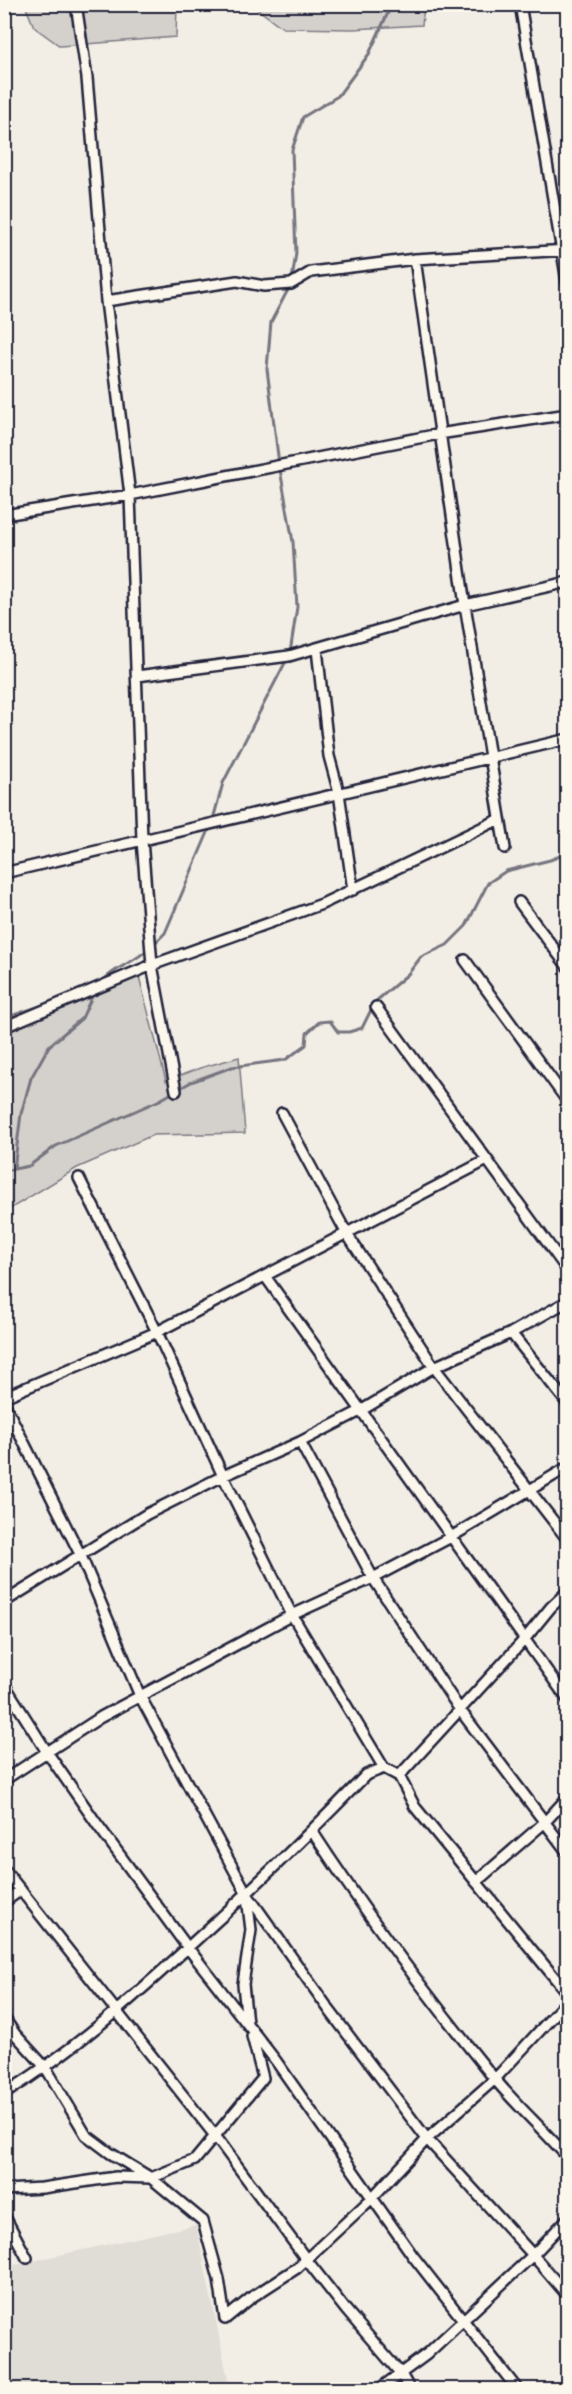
<svg xmlns="http://www.w3.org/2000/svg" width="572" height="2394" viewBox="0 0 572 2394" font-family="'Shantell Sans',sans-serif">
<style>
.built{fill:#e0dcd6}
.green{fill:#d4d1cc;stroke:#7b7a84;stroke-width:1.5}
.lines{fill:none;stroke-linecap:round;stroke-linejoin:round}
.stream{stroke:#76747f;stroke-width:3}
.minor-casing{stroke:#22223b;stroke-width:14}
.minor{stroke:#fbf7ec;stroke-width:9}
</style>
<rect width="100%" height="100%" fill="#f2eee5"/>
<filter id="ink" filterUnits="userSpaceOnUse"><feTurbulence type="fractalNoise" baseFrequency=".0167" numOctaves="2"/><feDisplacementMap in="SourceGraphic" scale="12" xChannelSelector="R" yChannelSelector="G"/><feConvolveMatrix kernelMatrix="1 2 1 2 8 2 1 2 1" color-interpolation-filters="sRGB"/></filter>
<g filter="url(#ink)">
<path class="built" d="M196 2225 230 2389H5V2267Z"/>
<path class="green" d="M25 5H177L176 37 60 46 34 27Z
M252 5H424L422 25 353 29 283 28Z
M136 965 166 1081 200 1068 239 1057 245 1133 153 1135 77 1168 5 1212V1017L59 999Z"/>
<g class="lines">
<path class="stream" d="M292 280 296 253 292 150 303 117 338 96 369 54 392 4
M290 653 297 607 293 542 279 464 267 369 271 322 290 286
M153 945 165 933 212 823 223 783 287 659
M103 981C115 967 134 963 148 949
M14 1169 21 1114 31 1078 49 1046 82 1018 93 994
M4 1171 29 1166 56 1146 160 1100 191 1082 232 1067 285 1060 306 1045 307 1033 319 1022 330 1021 338 1032H349L362 1028 375 1002 408 974 421 957 447 945 466 926 488 883 506 871 550 860 568 853"/>
<defs>
<path id="minor" d="M76 4 87 78 106 301 130 495 142 840 152 965 176 1091
M520 4 568 287
M415 259 465 605 505 848
M106 301 237 281 264 286 291 284 311 272 415 259 568 250
M4 515 130 495 439 434 568 414
M317 649 329 756 339 793 353 890
M137 676 289 656 465 605 568 582
M4 873 568 739
M519 902 568 967
M465 960 568 1102
M376 1007 568 1271
M4 1027 152 965 322 904 500 819
M282 1113 347 1234 434 1367 568 1540
M79 1178 157 1332 223 1476 292 1615 384 1768 399 1776 415 1807 568 1994
M265 1276 568 1700
M511 1333 568 1404
M4 1397 157 1332 487 1160
M4 1403 81 1556 140 1696 247 1894 330 2011 427 2139 533 2255 427 2354 378 2390
M300 1442 373 1578 460 1710 568 1853
M4 1602 147 1514 223 1476 300 1442 362 1410 434 1367 511 1333 568 1301
M4 1684 47 1752 97 1824 188 1948 276 2061 413 2256 518 2390
M399 1776 524 1640 551 1607 568 1591
M4 1780 101 1717 292 1615 373 1578 451 1537 568 1467
M312 1831C368 1917 429 1998 493 2077 517 2106 544 2130 568 2158
M4 1869 216 2137 306 2259 346 2310 401 2374 410 2390
M476 1882 545 1822 568 1797
M247 1897 251 1930 243 1984 247 2023
M4 1902 21 1890
M4 2018 15 2034 46 2068 86 2135 110 2153 151 2178 203 2221 219 2279 225 2319
M4 2094C75 2050 135 1996 196 1940 255 1887 311 1832 366 1775L384 1768
M4 2190 42 2188 116 2177 151 2178 195 2160 263 2078 252 2036
M4 2215 27 2258
M568 2218 533 2255 568 2296
M225 2319 252 2297 297 2268 371 2199 427 2139 495 2079 568 2000"/>
</defs>
<use href="#minor" class="minor-casing"/>
<use href="#minor" class="minor"/>
</g>
</g>
<rect width="572" height="2394" fill="none" stroke="#fbf7ec" stroke-width="24"/>
<rect x="12" y="12" width="548" height="2370" fill="none" stroke="#22223b" stroke-width="2" filter="url(#ink)"/>
</svg>
